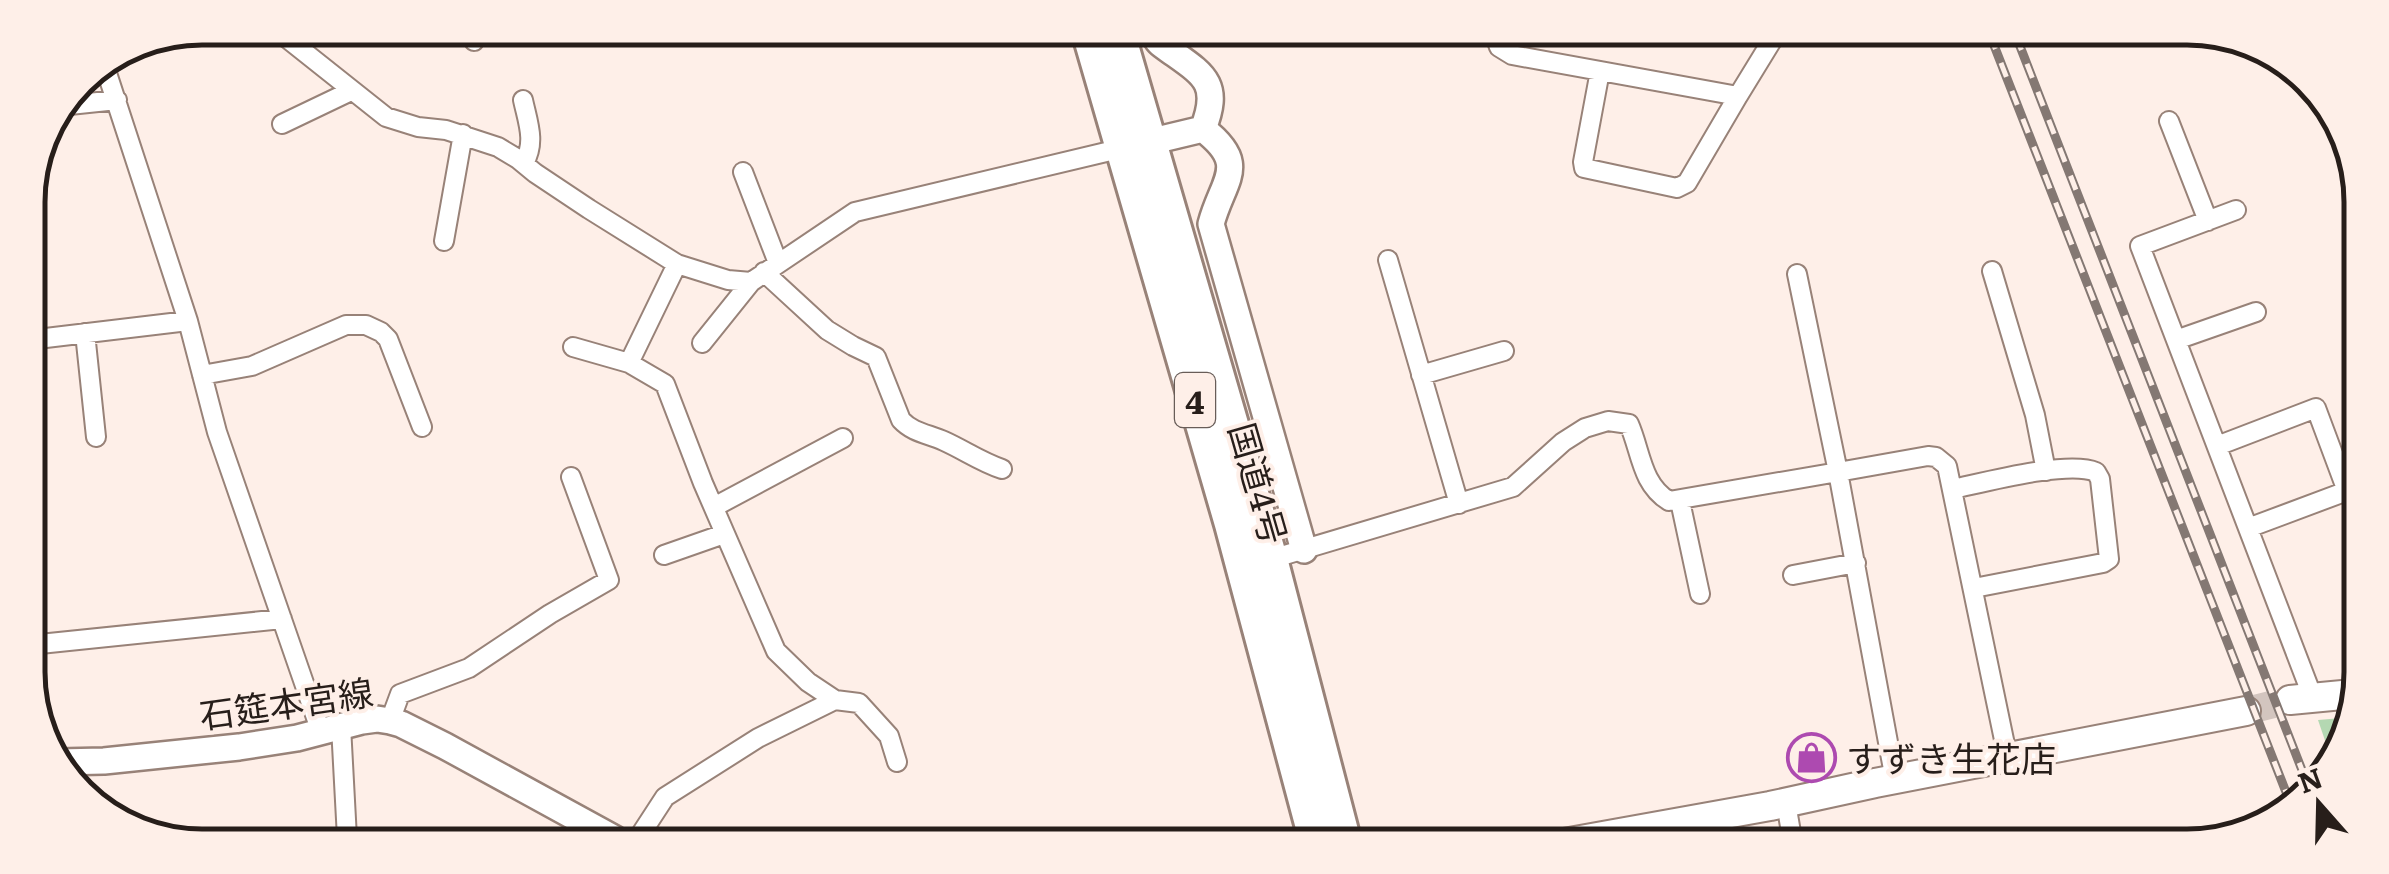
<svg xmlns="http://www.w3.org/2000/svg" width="2389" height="874" viewBox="0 0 2389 874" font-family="Literata,'Noto Sans JP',serif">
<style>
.green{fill:#b4d8b2}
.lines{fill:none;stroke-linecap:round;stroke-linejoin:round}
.primary-tunnel{stroke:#d3c5bf;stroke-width:28;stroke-dasharray:28 14;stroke-linecap:butt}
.street-casing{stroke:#988278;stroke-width:22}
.secondary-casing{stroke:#988278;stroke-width:30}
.primary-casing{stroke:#988278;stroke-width:32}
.highway-casing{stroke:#988278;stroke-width:38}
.street{stroke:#fff;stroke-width:18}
.secondary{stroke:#fff;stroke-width:25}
.primary{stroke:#fff;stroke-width:28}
.highway{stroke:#fff;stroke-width:32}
.rail-casing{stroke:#847873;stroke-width:9}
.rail{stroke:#feefe8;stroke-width:5;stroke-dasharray:15;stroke-linecap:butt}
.labels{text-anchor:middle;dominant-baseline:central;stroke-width:8;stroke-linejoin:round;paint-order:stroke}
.shield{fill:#feefe8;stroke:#685d58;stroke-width:2.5}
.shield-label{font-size:32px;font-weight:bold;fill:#271e1a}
.street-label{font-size:35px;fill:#271e1a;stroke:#feefe8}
.poi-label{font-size:35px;fill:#271e1a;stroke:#feefe8;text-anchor:start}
.rim{fill:none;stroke:#271e1a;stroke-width:5}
</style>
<rect width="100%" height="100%" fill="#feefe8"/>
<path class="green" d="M2353 717 2352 728 2331 758 2318 720Z"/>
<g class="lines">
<path class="primary-tunnel" d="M2246 711 2290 700"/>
<defs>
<path id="street" d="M274 28 386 117 418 127 446 130 498 147 518 159 535 173 589 209 677 264 728 280 751 282 855 212 1123 148
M472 29 474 41
M1494 33 1499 47 1512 55 1738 96 1776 34
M104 64 188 321 217 432 321 732
M1600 71 1583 162 1584 168 1677 188 1687 183 1738 96
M523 100C528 123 536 142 524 163
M60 106 117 100
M2169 121 2208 221
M282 124 351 91
M743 172 778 263
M2236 210 2140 246 2313 698
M444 241 463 134
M2353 243 2359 241
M1388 260 1459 504
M1992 271 2035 415 2046 471
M764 272 827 330 853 346 876 357 901 420C913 433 929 434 944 441 964 450 981 462 1002 469
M1797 274 1838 472 1928 456 1936 457 1947 466 2008 759
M85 333 96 437
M29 340 188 321
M2176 340 2256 312
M702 343 751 282
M573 347 629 363
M202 375 252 366 346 325H366L381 332 388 339 422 427
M1421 375 1504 351
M2217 446 2316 408 2347 491 2248 528
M1953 489C1986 482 2068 460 2096 472L2100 479 2109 559 2103 563 1974 588
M1680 501 1700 594
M714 507 843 438
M664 555 724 534
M1271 559 1513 487 1563 442 1585 428 1608 421 1629 424C1641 451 1641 484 1669 501L1838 472 1895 780
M1793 575 1856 563
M30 645 282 619
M835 700 859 703 889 736 897 762
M390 721 400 694 469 668 550 614 609 580 571 477
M341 726 347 838
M1786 803 1793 844
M637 840 665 797 758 738 835 700 808 682 776 651 703 483 665 384 629 363 677 264"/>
<path id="secondary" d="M1203 129C1250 165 1223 179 1211 224L1304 550
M1132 146 1203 129C1221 83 1204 75 1169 50 1160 44 1157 42 1153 32
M58 762 104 761 239 747 297 738 362 721 377 719 390 721 401 724 445 746 615 839"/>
<path id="primary" d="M2290 700 2353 694
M1564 843 1770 806 1875 783 2246 711"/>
<path id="highway" d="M1088 31 1231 524 1316 842
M1118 32 1271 559 1345 843"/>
</defs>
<use href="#street" class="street-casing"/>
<use href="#secondary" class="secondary-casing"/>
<use href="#primary" class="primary-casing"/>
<use href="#highway" class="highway-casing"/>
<use href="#street" class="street"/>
<use href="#secondary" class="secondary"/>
<use href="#primary" class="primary"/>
<use href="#highway" class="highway"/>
<defs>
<path id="rail" d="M1990 35 2293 810
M2016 36 2309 788"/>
</defs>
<use href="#rail" class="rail-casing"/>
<use href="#rail" class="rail"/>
</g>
<defs>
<symbol id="shop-ring" viewBox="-11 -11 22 22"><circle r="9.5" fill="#feefe8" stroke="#ad4ab0" stroke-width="1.5"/><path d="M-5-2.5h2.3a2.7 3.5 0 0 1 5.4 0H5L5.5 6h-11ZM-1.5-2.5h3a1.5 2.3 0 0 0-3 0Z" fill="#ad4ab0"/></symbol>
</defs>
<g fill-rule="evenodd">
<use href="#shop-ring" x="1784" y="730" width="55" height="55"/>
</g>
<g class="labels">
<rect class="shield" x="1175" y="373" width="40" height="54" rx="8"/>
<g class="shield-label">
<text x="1195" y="400">4</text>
</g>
<g class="street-label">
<text transform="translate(1260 483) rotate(74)">国道4号</text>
<text transform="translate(286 702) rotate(-8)">石筵本宮線</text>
</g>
<g class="poi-label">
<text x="1846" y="757">すずき生花店</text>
</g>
</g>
<path d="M0 0H2389V874H0ZM202 45H2187A157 157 0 0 1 2344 202V672A157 157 0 0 1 2187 829H202A157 157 0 0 1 45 672V202A157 157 0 0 1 202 45Z" fill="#feefe8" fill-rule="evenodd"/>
<path class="rim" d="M202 45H2187A157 157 0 0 1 2344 202V672A157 157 0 0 1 2187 829H202A157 157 0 0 1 45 672V202A157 157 0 0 1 202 45Z"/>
<g transform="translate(2319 804) rotate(340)" stroke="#feefe8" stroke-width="8" paint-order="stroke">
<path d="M0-8L18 38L0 25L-18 38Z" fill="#271e1a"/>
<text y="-15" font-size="28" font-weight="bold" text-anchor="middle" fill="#271e1a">N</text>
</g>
</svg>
